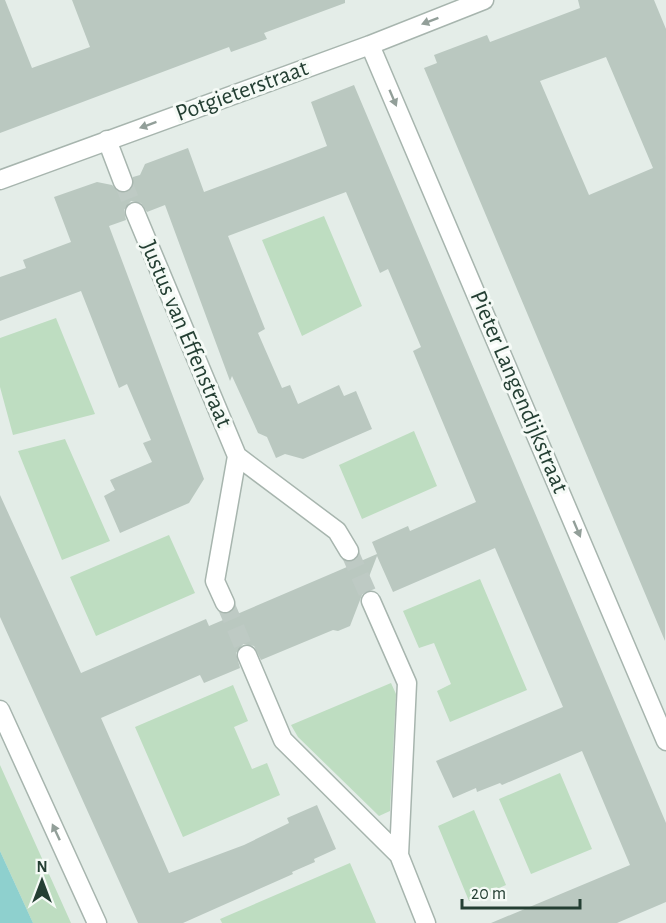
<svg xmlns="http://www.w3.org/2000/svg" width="666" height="923" viewBox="0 0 666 923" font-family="'Alegreya Sans',sans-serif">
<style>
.green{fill:#beddc1}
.water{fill:#8ed0ce}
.building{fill:#bac8c0;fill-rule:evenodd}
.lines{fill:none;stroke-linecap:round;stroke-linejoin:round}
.minor-tunnel{stroke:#becac4;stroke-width:18;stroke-dasharray:18 9;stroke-linecap:butt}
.minor-casing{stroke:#a7b5ae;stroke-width:21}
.minor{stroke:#fff;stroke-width:18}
.oneway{fill:#929f99}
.labels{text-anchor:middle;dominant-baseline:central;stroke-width:6;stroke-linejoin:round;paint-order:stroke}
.street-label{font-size:24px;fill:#243f33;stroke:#f5faf6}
</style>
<rect width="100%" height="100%" fill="#e4ede8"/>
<path class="green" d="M324 216 362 306 302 336 262 240Z
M56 318 95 414 13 435 0 387V338Z
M414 431 437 486 362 519 339 465Z
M65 439 110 541 62 560 18 451Z
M169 535 195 593 96 636 70 577Z
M480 579 527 690 450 722 437 691 451 684 434 643 419 648 403 611Z
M391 683 396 694 390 811 379 816 298 737 291 725Z
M233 685 248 721 234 727 252 769 267 763 280 795 183 837 135 727Z
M0 765 71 923H33L0 851Z
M560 773 592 849 531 874 499 799Z
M474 810 506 885 469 901 438 826Z
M350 863 376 923H222L220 919Z"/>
<path class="water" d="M0 851 33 923H0Z"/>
<path class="building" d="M0 0H5L32 68 90 47 72 0H345V3L264 33 267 39 231 52 229 47 0 133Z
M578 0H654L666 29 665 641 424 68 437 63 434 55 487 35 490 42 580 8ZM606 57 653 168 589 195 540 81Z
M354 85 666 823V902L617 923H491L630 865 582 751 502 785 500 783 477 792 476 788 453 798 436 761 563 707 495 548 393 592 377 556 350 626 338 631 333 630 261 660 254 646 243 644 236 653 240 668 204 683 200 675 101 718 169 873 244 845 289 823 287 818 317 805 336 849 314 859 315 862 292 872 293 874 183 923H138L0 617V495L81 673 206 619 209 626 333 573 377 554 372 542 408 526 410 531 476 502 413 351 421 347 388 269 380 273 346 192 228 236 265 329 258 333 282 388 290 385 298 404 339 385 344 396 356 391 372 429 303 459 285 454 276 458 267 437 258 433 232 376 230 381 165 205 147 212 141 203 131 201 124 210 126 220 109 226 204 479 189 503 120 533 104 496 115 490 110 480 152 462 143 443 151 440 127 384 119 388 81 291 0 321V277L26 268 23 260 71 242 54 197 97 182 112 185 121 193H126L132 189 133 177 140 175 145 164 188 148 204 192 285 162 327 146 311 102Z"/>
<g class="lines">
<path class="minor-tunnel" d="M123 182 135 212
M349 551 371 601
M225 603 247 655"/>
<defs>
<path id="minor" d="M370 45 666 741
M107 140 123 182
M0 180 370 45 484 0
M135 212 237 456
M225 603 215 581 237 456 337 531 349 551
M247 655 283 740 399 855 407 683 371 601
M0 710 97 923
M399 855 426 923"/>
</defs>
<use href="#minor" class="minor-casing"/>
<use href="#minor" class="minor"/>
</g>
<defs><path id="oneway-solid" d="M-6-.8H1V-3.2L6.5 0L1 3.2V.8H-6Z" transform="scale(1.5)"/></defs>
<g class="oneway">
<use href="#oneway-solid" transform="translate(430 21) rotate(159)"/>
<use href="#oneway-solid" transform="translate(393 98) rotate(67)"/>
<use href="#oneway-solid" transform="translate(148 125) rotate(160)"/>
<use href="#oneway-solid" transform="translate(577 529) rotate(67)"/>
<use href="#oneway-solid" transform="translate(56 832) rotate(-115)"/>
</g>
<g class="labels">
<g class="street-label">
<text transform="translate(242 91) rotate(-20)">Potgieterstraat</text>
<text transform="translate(186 334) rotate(67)">Justus van Effenstraat</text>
<text transform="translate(519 392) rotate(67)">Pieter Langendijkstraat</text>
</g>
</g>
<g transform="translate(42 881)" stroke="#f5faf6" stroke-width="4.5" paint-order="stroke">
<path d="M0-4.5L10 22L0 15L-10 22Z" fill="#243f33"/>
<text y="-9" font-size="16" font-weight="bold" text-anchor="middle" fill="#243f33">N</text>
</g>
<path d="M462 899v9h118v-9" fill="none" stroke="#243f33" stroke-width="3"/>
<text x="471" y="899" font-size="18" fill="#243f33" stroke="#f5faf6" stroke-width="4.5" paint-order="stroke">20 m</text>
</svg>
